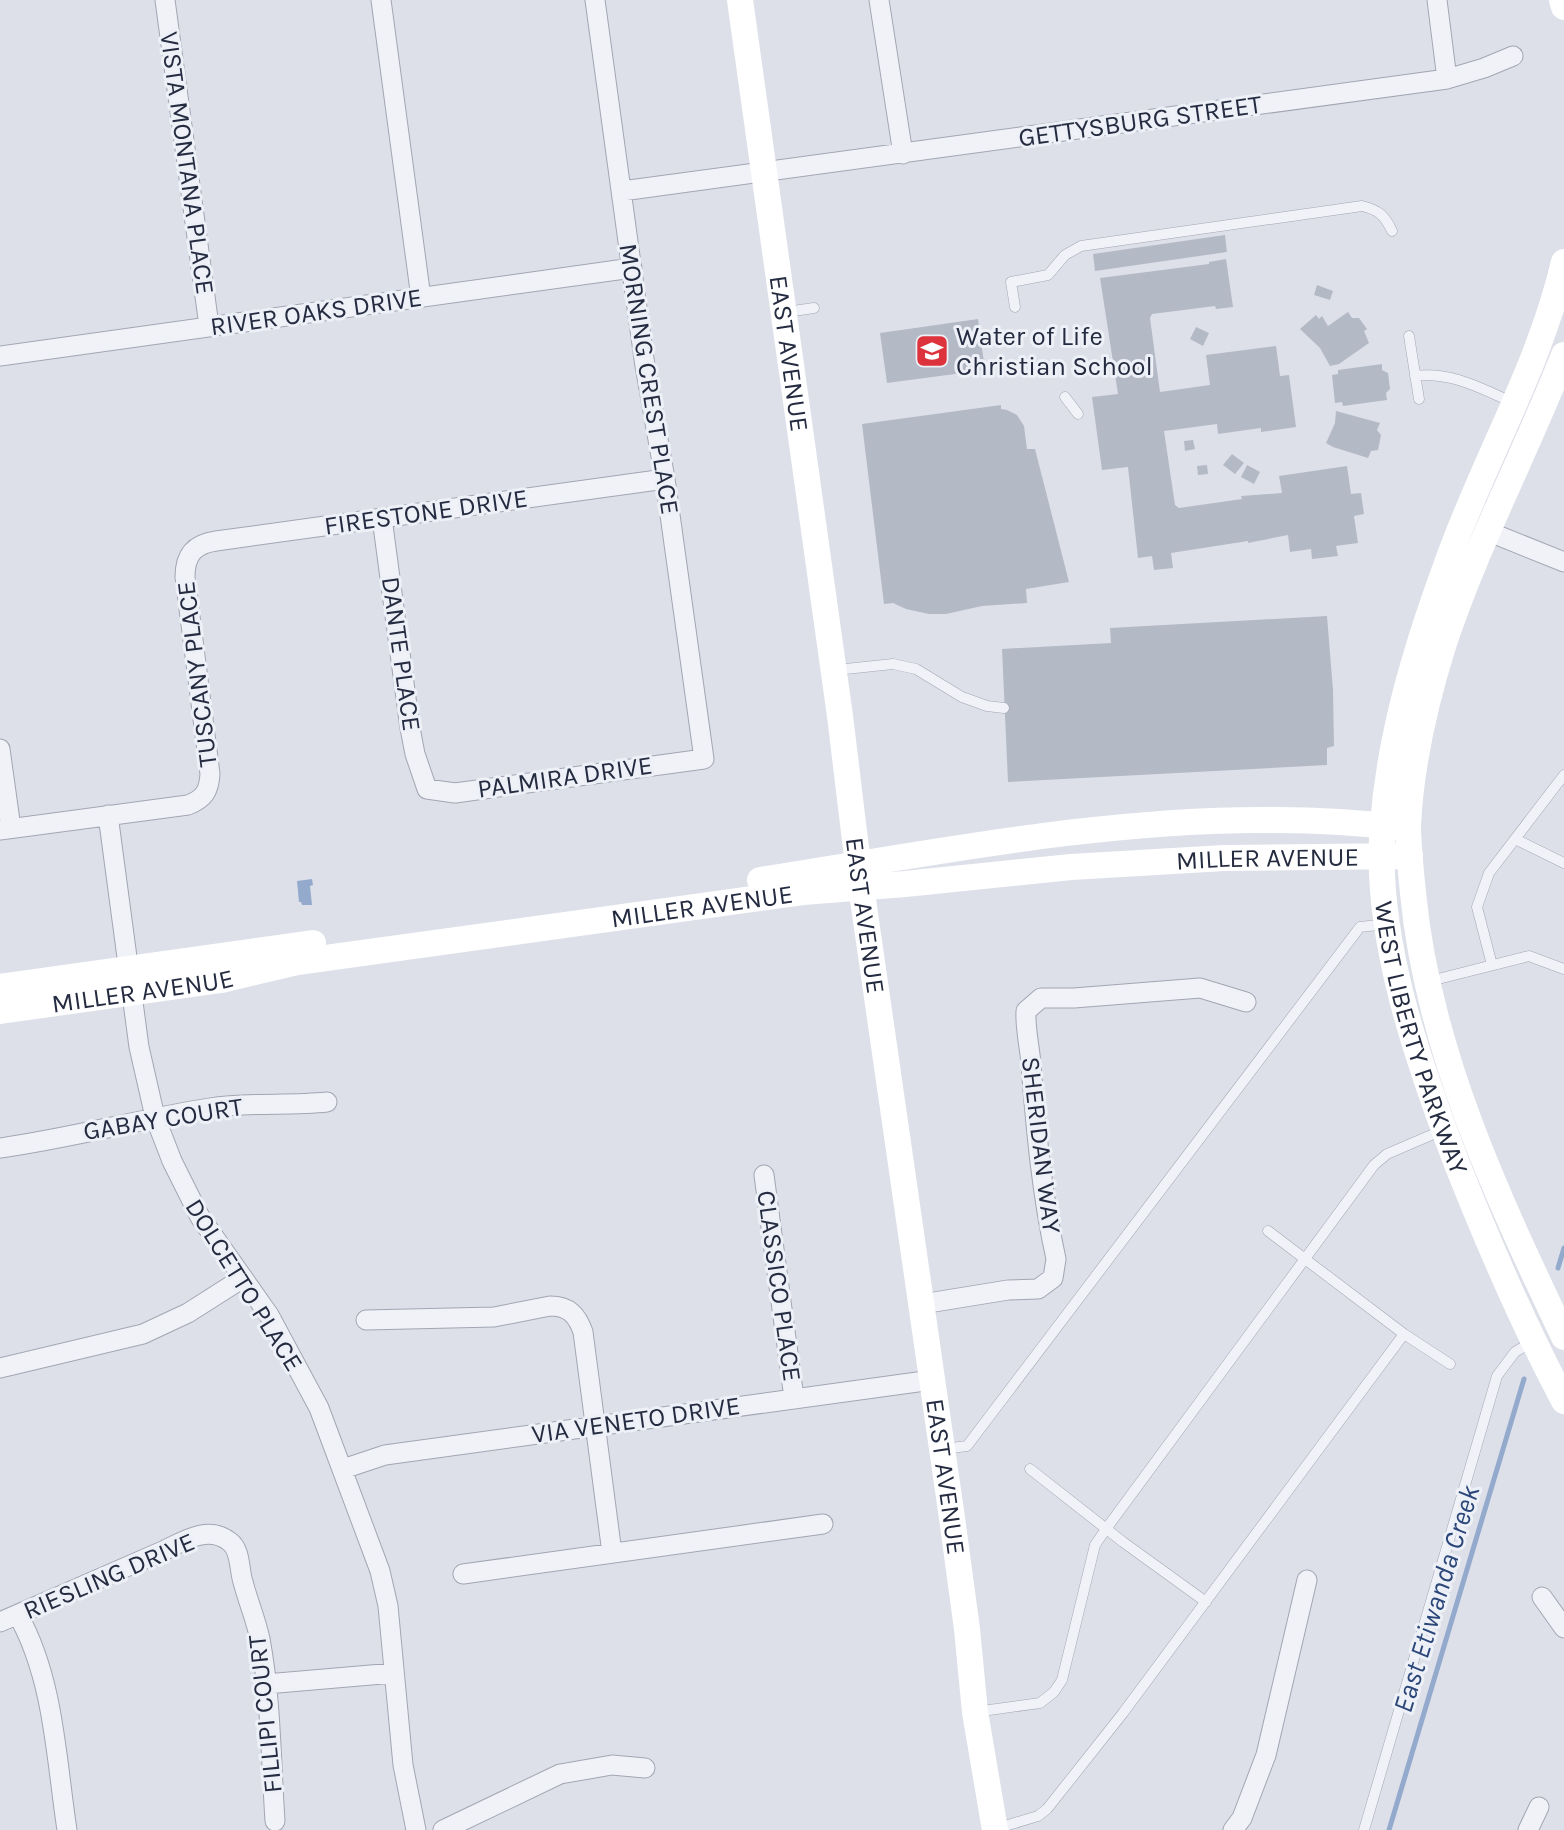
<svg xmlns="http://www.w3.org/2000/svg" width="1564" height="1830" viewBox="0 0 1564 1830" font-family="Karla,sans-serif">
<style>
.water{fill:#94aacd}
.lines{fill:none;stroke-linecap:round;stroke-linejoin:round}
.stream{stroke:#94aacd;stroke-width:5}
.building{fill:#b4b9c6}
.lane-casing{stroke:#a2a6b3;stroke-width:11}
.street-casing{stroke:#a2a6b3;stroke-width:21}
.lane{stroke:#f0f2f7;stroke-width:10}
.street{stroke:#f0f2f7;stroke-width:19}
.secondary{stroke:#fff;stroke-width:26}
.labels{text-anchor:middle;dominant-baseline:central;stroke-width:6;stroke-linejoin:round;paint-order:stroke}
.street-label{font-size:26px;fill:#252c41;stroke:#edf0f6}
.poi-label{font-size:26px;fill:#252c41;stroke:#edf0f6;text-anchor:start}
.water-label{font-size:28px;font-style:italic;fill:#2b4679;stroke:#edf0f6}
</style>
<rect width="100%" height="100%" fill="#dde0e9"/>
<path class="water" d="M312 879 313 885 310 886 312 905H302L301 902H299L297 881Z"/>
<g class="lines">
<path class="stream" d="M1558 1268 1564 1248
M1389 1830 1524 1379"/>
</g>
<path class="building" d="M1225 235 1227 252 1095 271 1093 254Z
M1226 259 1233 307 1216 309 1215 306 1152 314 1150 318 1160 392 1210 385 1206 355 1276 346 1280 376 1289 375 1296 427 1261 432V428L1218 434 1217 424 1164 431 1175 505 1179 508 1242 499 1241 496 1282 493 1279 476 1347 466 1351 494 1361 493 1364 514 1354 516 1358 543 1336 546 1338 556 1312 559 1311 549 1290 552 1288 535 1248 543V541L1171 553 1173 568 1154 570 1152 556 1138 558 1128 467 1102 470 1092 397 1118 394 1100 278 1209 264V262Z
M1317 285 1333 291 1330 300 1314 295Z
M1348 312 1352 318H1359L1367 329 1364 331 1369 343 1339 364 1330 366 1320 348 1300 329 1316 315 1319 319 1322 316 1328 326Z
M978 319 985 370 887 383 880 333Z
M1196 327 1209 333 1203 346 1190 339Z
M1382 364V370L1388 373 1390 389 1386 393 1387 400 1343 406 1342 402 1335 403 1332 375 1338 374V370Z
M1001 405V409L1007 410 1017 415 1024 426 1027 449H1035L1069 582 1026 589 1027 603 982 606 946 614H929L906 609 893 603 884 604 862 424Z
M1336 411 1380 423 1377 430 1381 435 1378 450 1371 451 1368 458 1333 447 1326 443 1335 423Z
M1193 440 1195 449 1185 451 1184 441Z
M1232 454 1244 463 1235 474 1223 465Z
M1207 465 1208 474 1198 475 1197 466Z
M1247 465 1260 472 1254 484 1241 477Z
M1327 616 1333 690 1334 746 1327 748V765L1008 782 1002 649 1111 643 1110 628Z"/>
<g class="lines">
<defs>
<path id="lane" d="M1015 307 1011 282 1048 275 1065 255 1081 246 1362 206C1379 210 1385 216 1392 231
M786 312 814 308
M1409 336 1419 399
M1415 376C1451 371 1482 389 1514 403
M1065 397 1078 414
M836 670 893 664 916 669 962 697 987 706 1004 708
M1515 839 1564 863
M1492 965 1477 907 1489 873 1564 775
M1430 981 1529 956 1564 969
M1404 1334 1450 1364
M943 1449 967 1446 1360 927 1387 924
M1030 1469 1123 1542 1206 1602
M975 1712 1040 1703 1054 1692 1062 1680 1095 1545 1106 1529 1374 1165 1387 1154 1443 1130
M995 1829 1038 1816 1047 1809 1123 1713 1404 1334 1268 1231
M1364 1830 1497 1376 1515 1352 1533 1341"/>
<path id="street" d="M165 0 209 326
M381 0 421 298
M879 0 903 154
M1437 0 1447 79
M622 191 1447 79 1484 68 1513 56
M0 356 632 268
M382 518 410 728 415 754 427 789 455 793 704 759 665 479 645 366 595 0
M1487 531 1564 562
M0 749 11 828
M108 815 139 1047 155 1117 172 1161 200 1217 269 1315 319 1408 380 1571 388 1606 403 1765 416 1830
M0 830 188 805C204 799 209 791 210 774L185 577C185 555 194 544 216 541L665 479
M0 1148C71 1138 140 1119 210 1108 249 1102 288 1106 327 1102
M764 1175 794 1398
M922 1304 1008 1290 1038 1289 1053 1278 1056 1259C1042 1196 1036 1130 1031 1065 1030 1047 1025 1030 1026 1011L1041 998H1074L1200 988 1246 1002
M366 1320 494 1317 550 1306C569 1306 577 1315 583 1332L612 1553
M0 1368 143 1334 188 1313 243 1278
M343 1469 385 1455 932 1380
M463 1574 823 1524
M1542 1597 1564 1628
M18 1615C54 1679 56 1758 67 1830
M0 1622 165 1550C185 1540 209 1525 230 1542 241 1550 239 1570 243 1582 248 1601 256 1620 260 1639 271 1698 271 1761 275 1821
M266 1684 394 1673
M443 1830 560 1774 612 1765 645 1768
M1233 1830 1242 1818 1266 1755 1307 1580
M1528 1830 1539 1807"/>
</defs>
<use href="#lane" class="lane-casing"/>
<use href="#street" class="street-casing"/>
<use href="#lane" class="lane"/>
<use href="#street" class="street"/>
<g class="secondary">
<path id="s1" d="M740 0 840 716 858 865 952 1518 967 1629 975 1712 995 1830"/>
<path d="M1562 0 1564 7"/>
<path id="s2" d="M1564 262C1539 369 1482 463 1446 566 1415 651 1390 734 1383 824 1373 935 1418 1062 1457 1164 1489 1245 1523 1324 1564 1401"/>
<path d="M1564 355C1526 452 1477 544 1444 643 1426 700 1411 764 1408 825 1408 847 1411 871 1413 893 1428 1050 1497 1196 1564 1337"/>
<path d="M760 880C929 854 1104 818 1276 820 1320 820 1364 823 1408 828"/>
<path d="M0 987 313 943"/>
<path id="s3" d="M0 1011 221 980 297 962 803 892 905 884 1071 867 1224 858 1410 856"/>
</g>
</g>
<defs>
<symbol id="school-square" viewBox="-11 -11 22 22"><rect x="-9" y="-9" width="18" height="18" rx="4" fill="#dd333d" stroke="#edf0f6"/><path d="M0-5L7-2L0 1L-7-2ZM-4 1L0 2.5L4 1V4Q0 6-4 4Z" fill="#fff"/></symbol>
</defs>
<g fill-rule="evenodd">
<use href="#school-square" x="913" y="332" width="38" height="38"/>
</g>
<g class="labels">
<g class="street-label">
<text transform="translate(1140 121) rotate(-8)">GETTYSBURG STREET</text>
<text transform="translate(187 163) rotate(82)">VISTA MONTANA PLACE</text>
<text transform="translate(316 312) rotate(-8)">RIVER OAKS DRIVE</text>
<text stroke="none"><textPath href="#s1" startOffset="357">EAST AVENUE</textPath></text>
<text transform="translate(649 379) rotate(81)">MORNING CREST PLACE</text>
<text transform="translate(426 512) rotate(-8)">FIRESTONE DRIVE</text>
<text transform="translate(401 654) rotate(82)">DANTE PLACE</text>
<text transform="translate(197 674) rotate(-97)">TUSCANY PLACE</text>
<text transform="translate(565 777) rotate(-8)">PALMIRA DRIVE</text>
<text stroke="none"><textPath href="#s3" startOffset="1278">MILLER AVENUE</textPath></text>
<text stroke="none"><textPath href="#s3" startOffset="710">MILLER AVENUE</textPath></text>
<text stroke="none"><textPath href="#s1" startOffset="924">EAST AVENUE</textPath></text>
<text stroke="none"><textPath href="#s3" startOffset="144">MILLER AVENUE</textPath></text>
<text stroke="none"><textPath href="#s2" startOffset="812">WEST LIBERTY PARKWAY</textPath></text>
<text transform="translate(163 1119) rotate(-9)">GABAY COURT</text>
<text transform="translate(1041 1145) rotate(83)">SHERIDAN WAY</text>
<text transform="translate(244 1285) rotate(58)">DOLCETTO PLACE</text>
<text transform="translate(779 1286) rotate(82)">CLASSICO PLACE</text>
<text transform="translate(636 1420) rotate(-8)">VIA VENETO DRIVE</text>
<text stroke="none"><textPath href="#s1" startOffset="1491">EAST AVENUE</textPath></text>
<text transform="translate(109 1576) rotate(-23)">RIESLING DRIVE</text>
<text transform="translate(265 1714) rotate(-96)">FILLIPI COURT</text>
</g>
<g class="poi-label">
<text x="956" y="336">Water of Life<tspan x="956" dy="30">Christian School</tspan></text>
</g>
<g class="water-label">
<text transform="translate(1436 1599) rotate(-73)">East Etiwanda Creek</text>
</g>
</g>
</svg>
